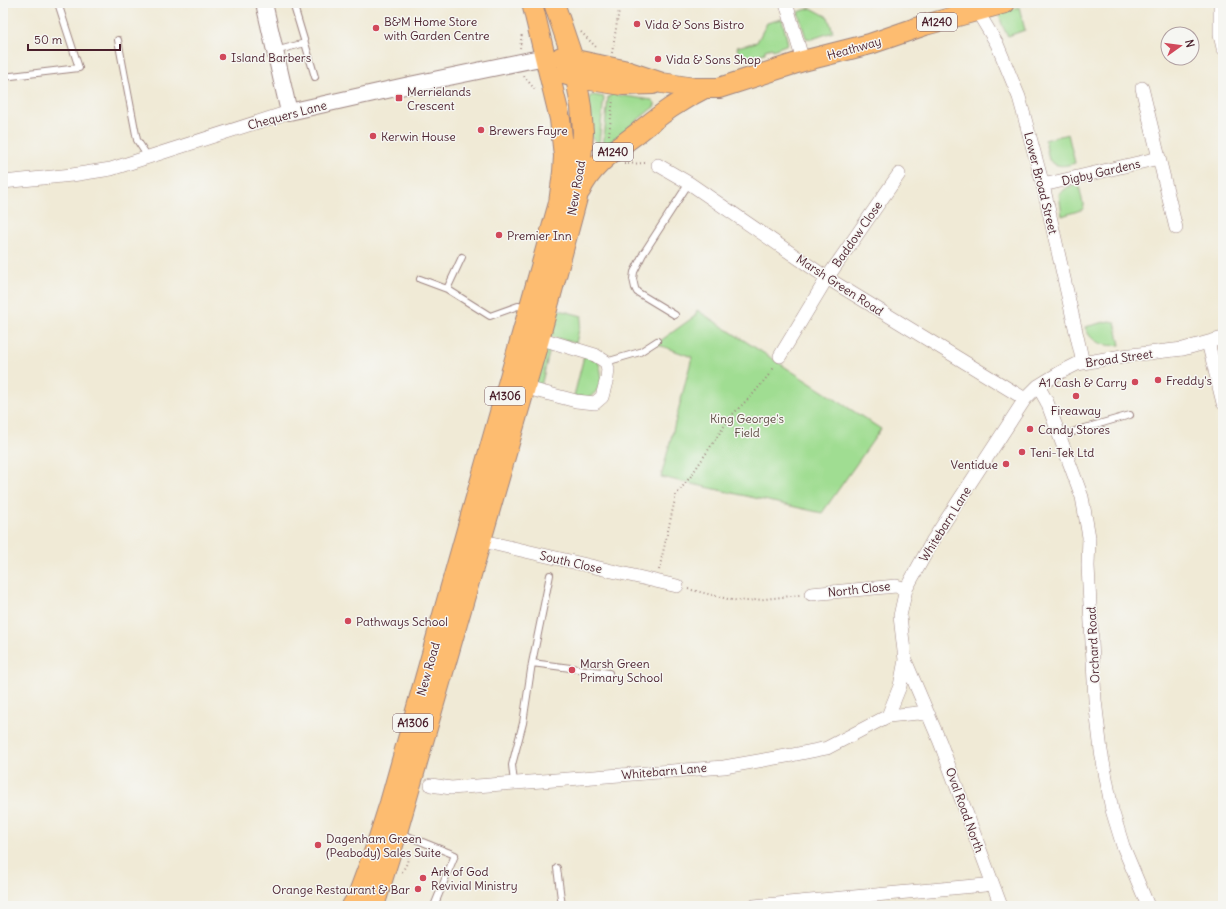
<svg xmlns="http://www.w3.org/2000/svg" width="1226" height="909" viewBox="0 0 1226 909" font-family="Delius,sans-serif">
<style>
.green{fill:#a0dd92;stroke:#757e5e}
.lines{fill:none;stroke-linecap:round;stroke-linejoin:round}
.service-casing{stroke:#9d8480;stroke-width:8}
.minor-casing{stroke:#9d8480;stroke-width:14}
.tertiary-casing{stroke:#9d8480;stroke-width:18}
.primary-casing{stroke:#9d8480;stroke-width:22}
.path{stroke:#9d8480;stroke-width:2;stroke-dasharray:1 3;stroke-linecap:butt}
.service{stroke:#fff;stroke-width:6}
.minor{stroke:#fff;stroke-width:13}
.tertiary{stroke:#fff;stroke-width:16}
.primary{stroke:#fdbc70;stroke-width:20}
.poi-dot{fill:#d1495b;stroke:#f6f6f2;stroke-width:1.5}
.labels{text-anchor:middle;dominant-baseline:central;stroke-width:3;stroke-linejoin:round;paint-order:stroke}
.shield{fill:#f6f6f2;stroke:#7e6067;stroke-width:1}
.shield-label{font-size:11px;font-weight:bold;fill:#4a1f2b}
.poi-label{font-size:12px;fill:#4a1f2b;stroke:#f6f6f2;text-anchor:start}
.street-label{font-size:12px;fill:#4a1f2b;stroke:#f6f6f2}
.park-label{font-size:12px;fill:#604e45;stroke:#f6f6f2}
</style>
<rect width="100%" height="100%" fill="#f6f6f2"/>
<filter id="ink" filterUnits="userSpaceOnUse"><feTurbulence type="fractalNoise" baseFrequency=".025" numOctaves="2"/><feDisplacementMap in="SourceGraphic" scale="8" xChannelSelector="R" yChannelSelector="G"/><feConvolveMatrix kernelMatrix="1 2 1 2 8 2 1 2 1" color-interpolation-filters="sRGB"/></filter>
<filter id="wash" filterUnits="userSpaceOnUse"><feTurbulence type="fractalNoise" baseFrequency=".012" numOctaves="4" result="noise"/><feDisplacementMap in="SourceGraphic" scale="16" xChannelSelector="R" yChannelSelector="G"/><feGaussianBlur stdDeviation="0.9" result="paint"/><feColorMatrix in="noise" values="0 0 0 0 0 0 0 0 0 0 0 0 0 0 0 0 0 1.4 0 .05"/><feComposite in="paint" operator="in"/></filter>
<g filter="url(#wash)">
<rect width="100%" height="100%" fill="#f0ead6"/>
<path class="green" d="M1019 7 1025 30 1008 36C1003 28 1000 22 1000 13Z
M811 8 828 17 833 32 812 39 806 38 798 12Z
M782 19 788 44 773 50 772 48 765 50V53L740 60 737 47 757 42 767 23Z
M611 94 652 100 655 103V106L603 148 608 97H610Z
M593 95 604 97 599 144 589 135V97Z
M1068 134 1075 163C1066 166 1057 168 1049 160L1045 140Z
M1079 185 1084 209 1062 216 1059 194 1068 187Z
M556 309 582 316 576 343 549 336Z
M697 310 881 429 822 513 661 477 692 357 656 344 695 316Z
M1109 321 1115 322 1120 345C1104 347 1091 343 1085 327Z
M538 346 550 349 541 386 529 383Z
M584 356 598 361C604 377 603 389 588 398L574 396Z"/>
</g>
<g filter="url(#ink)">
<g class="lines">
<defs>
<path id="service" d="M626 3 628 4
M118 40 137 140 148 157
M305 43 315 77
M275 51 305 43 293 3
M3 77 79 68 58 3
M420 279 447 289 490 316 518 306 526 308
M447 289 462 257
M675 315 637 292 635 288 633 279 634 272 643 254 689 183
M606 362 640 352 657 341
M1060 437 1078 430 1130 415
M532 663 609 673
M514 783 512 765 523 723 532 663 550 575
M400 833 455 855 434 906
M557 868 562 906"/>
<path id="minor" d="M786 3 803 61
M978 3 982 19 997 44 1019 97 1043 185 1083 363
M1220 3V35L1223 48
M1142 88 1176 228
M658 165 689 183 827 278 1025 399
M3 182 72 175 111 169 289 112
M1043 185 1159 158
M1208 342 1223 403
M780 356 827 278 899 174
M519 386 576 401 595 403 602 397 607 378 608 369 606 362 595 355 532 336
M1038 386 1047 402 1082 497 1089 537 1088 566 1095 700 1101 751 1112 810 1123 846 1148 906
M474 539 677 586
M811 594 896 586 906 589
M905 660 940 742 1001 906
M888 716 900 686 905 660 900 616 906 589 933 540 1025 399 1038 386 1061 372 1077 364 1122 356 1183 349 1223 338
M431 785 451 788 724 767 792 755 827 748 888 716 918 713 929 715
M754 906 985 885 992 883"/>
<path id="tertiary" d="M264 3 289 112 405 86 545 57"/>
<path id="primary" d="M561 57 623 70 662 83 694 88H719L803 61 870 44 925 25 1005 3
M564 74 577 78 623 85 653 84
M580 191C591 166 614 151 635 135 658 117 676 102 703 89
M352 906 357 898 376 847 390 803 559 203 563 172 564 156 560 119 532 3
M374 906 397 832 481 540 539 339 577 198 582 149 583 132 581 107 573 59 554 3"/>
</defs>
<use href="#service" class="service-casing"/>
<use href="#minor" class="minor-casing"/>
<use href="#tertiary" class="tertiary-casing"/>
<use href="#primary" class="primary-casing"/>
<path class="path" d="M581 32 596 47
M520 48 522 33
M612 53 619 10
M524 76 536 91
M609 135 613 99
M624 164 645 163
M659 570 676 495 691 476 731 416 754 393 772 371 774 367
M688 589 732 600 747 601 800 595
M402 872 407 863 409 852"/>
<use href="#service" class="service"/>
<use href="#minor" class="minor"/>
<use href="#tertiary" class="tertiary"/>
<use href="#primary" class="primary"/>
</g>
</g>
<g class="poi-dot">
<circle cx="637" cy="24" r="4"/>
<circle cx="376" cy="28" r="4"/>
<circle cx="223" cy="57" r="4"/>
<circle cx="658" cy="59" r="4"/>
<rect x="395" y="94" width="8" height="8" rx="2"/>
<circle cx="481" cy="130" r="4"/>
<circle cx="373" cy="136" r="4"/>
<circle cx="499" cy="235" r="4"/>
<circle cx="1158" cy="380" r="4"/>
<circle cx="1135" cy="382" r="4"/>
<circle cx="1076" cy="396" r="4"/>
<circle cx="1030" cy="429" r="4"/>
<circle cx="1022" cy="452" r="4"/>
<circle cx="1006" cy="464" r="4"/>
<circle cx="348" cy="621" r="4"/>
<circle cx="572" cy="670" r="4"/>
<circle cx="318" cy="845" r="4"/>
<circle cx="423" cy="878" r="4"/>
<circle cx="418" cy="889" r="4"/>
</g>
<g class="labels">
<g class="shield">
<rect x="917" y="13" width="40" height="18" rx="3"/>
<rect x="593" y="143" width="40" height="18" rx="3"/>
<rect x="485" y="387" width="40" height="18" rx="3"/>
<rect x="393" y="714" width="40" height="18" rx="3"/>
</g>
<g class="shield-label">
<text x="937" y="22">A1240</text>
<text x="613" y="152">A1240</text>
<text x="505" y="396">A1306</text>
<text x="413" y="723">A1306</text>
</g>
<g class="poi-label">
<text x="384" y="21">B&amp;M Home Store<tspan x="384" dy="14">with Garden Centre</tspan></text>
<text x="645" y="24">Vida &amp; Sons Bistro</text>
<text x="231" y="57">Island Barbers</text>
<text x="666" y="59">Vida &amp; Sons Shop</text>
<text x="407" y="91">Merrielands<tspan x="407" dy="14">Crescent</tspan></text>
<text x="489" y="130">Brewers Fayre</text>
<text x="381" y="136">Kerwin House</text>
<text x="507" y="235">Premier Inn</text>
<text x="1166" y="380">Freddy's</text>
<text x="1127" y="382" text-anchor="end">A1 Cash &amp; Carry</text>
<text x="1076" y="410" text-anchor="middle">Fireaway</text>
<text x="1038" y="429">Candy Stores</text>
<text x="1030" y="452">Teni-Tek Ltd</text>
<text x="998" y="464" text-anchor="end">Ventidue</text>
<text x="356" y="621">Pathways School</text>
<text x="580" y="663">Marsh Green<tspan x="580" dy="14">Primary School</tspan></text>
<text x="326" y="838">Dagenham Green<tspan x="326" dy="14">(Peabody) Sales Suite</tspan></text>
<text x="431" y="871">Ark of God<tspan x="431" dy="14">Revivial Ministry</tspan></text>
<text x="410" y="889" text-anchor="end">Orange Restaurant &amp; Bar</text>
</g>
<g class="street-label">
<text transform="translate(854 48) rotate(-16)">Heathway</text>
<text transform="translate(287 115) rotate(-15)">Chequers Lane</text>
<text transform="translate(1101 172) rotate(-13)">Digby Gardens</text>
<text transform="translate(1041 183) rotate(76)">Lower Broad Street</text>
<text transform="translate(576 188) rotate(-80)">New Road</text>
<text transform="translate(857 234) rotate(-55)">Baddow Close</text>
<text transform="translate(840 285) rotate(33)">Marsh Green Road</text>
<text transform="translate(1119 358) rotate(-8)">Broad Street</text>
<text transform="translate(945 524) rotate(-58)">Whitebarn Lane</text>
<text transform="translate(571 562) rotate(13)">South Close</text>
<text transform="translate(859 589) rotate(-6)">North Close</text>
<text transform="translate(1093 645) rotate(-93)">Orchard Road</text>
<text transform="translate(428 669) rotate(-74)">New Road</text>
<text transform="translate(664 771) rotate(-5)">Whitebarn Lane</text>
<text transform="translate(965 810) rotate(70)">Oval Road North</text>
</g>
<g class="park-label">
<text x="747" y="418">King George's<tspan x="747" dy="14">Field</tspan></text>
</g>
</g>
<rect width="1226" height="909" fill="none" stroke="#f6f6f2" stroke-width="16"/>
<g transform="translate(1180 46) rotate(76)"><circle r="19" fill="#f6f6f2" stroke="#b1a0a2"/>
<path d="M0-3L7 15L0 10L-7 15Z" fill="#d1495b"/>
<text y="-6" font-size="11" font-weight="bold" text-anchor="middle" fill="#4a1f2b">N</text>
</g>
<path d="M28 44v6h92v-6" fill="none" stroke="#4a1f2b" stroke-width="2"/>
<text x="34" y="44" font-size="12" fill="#4a1f2b" stroke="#f6f6f2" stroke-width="3" paint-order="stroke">50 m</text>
</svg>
